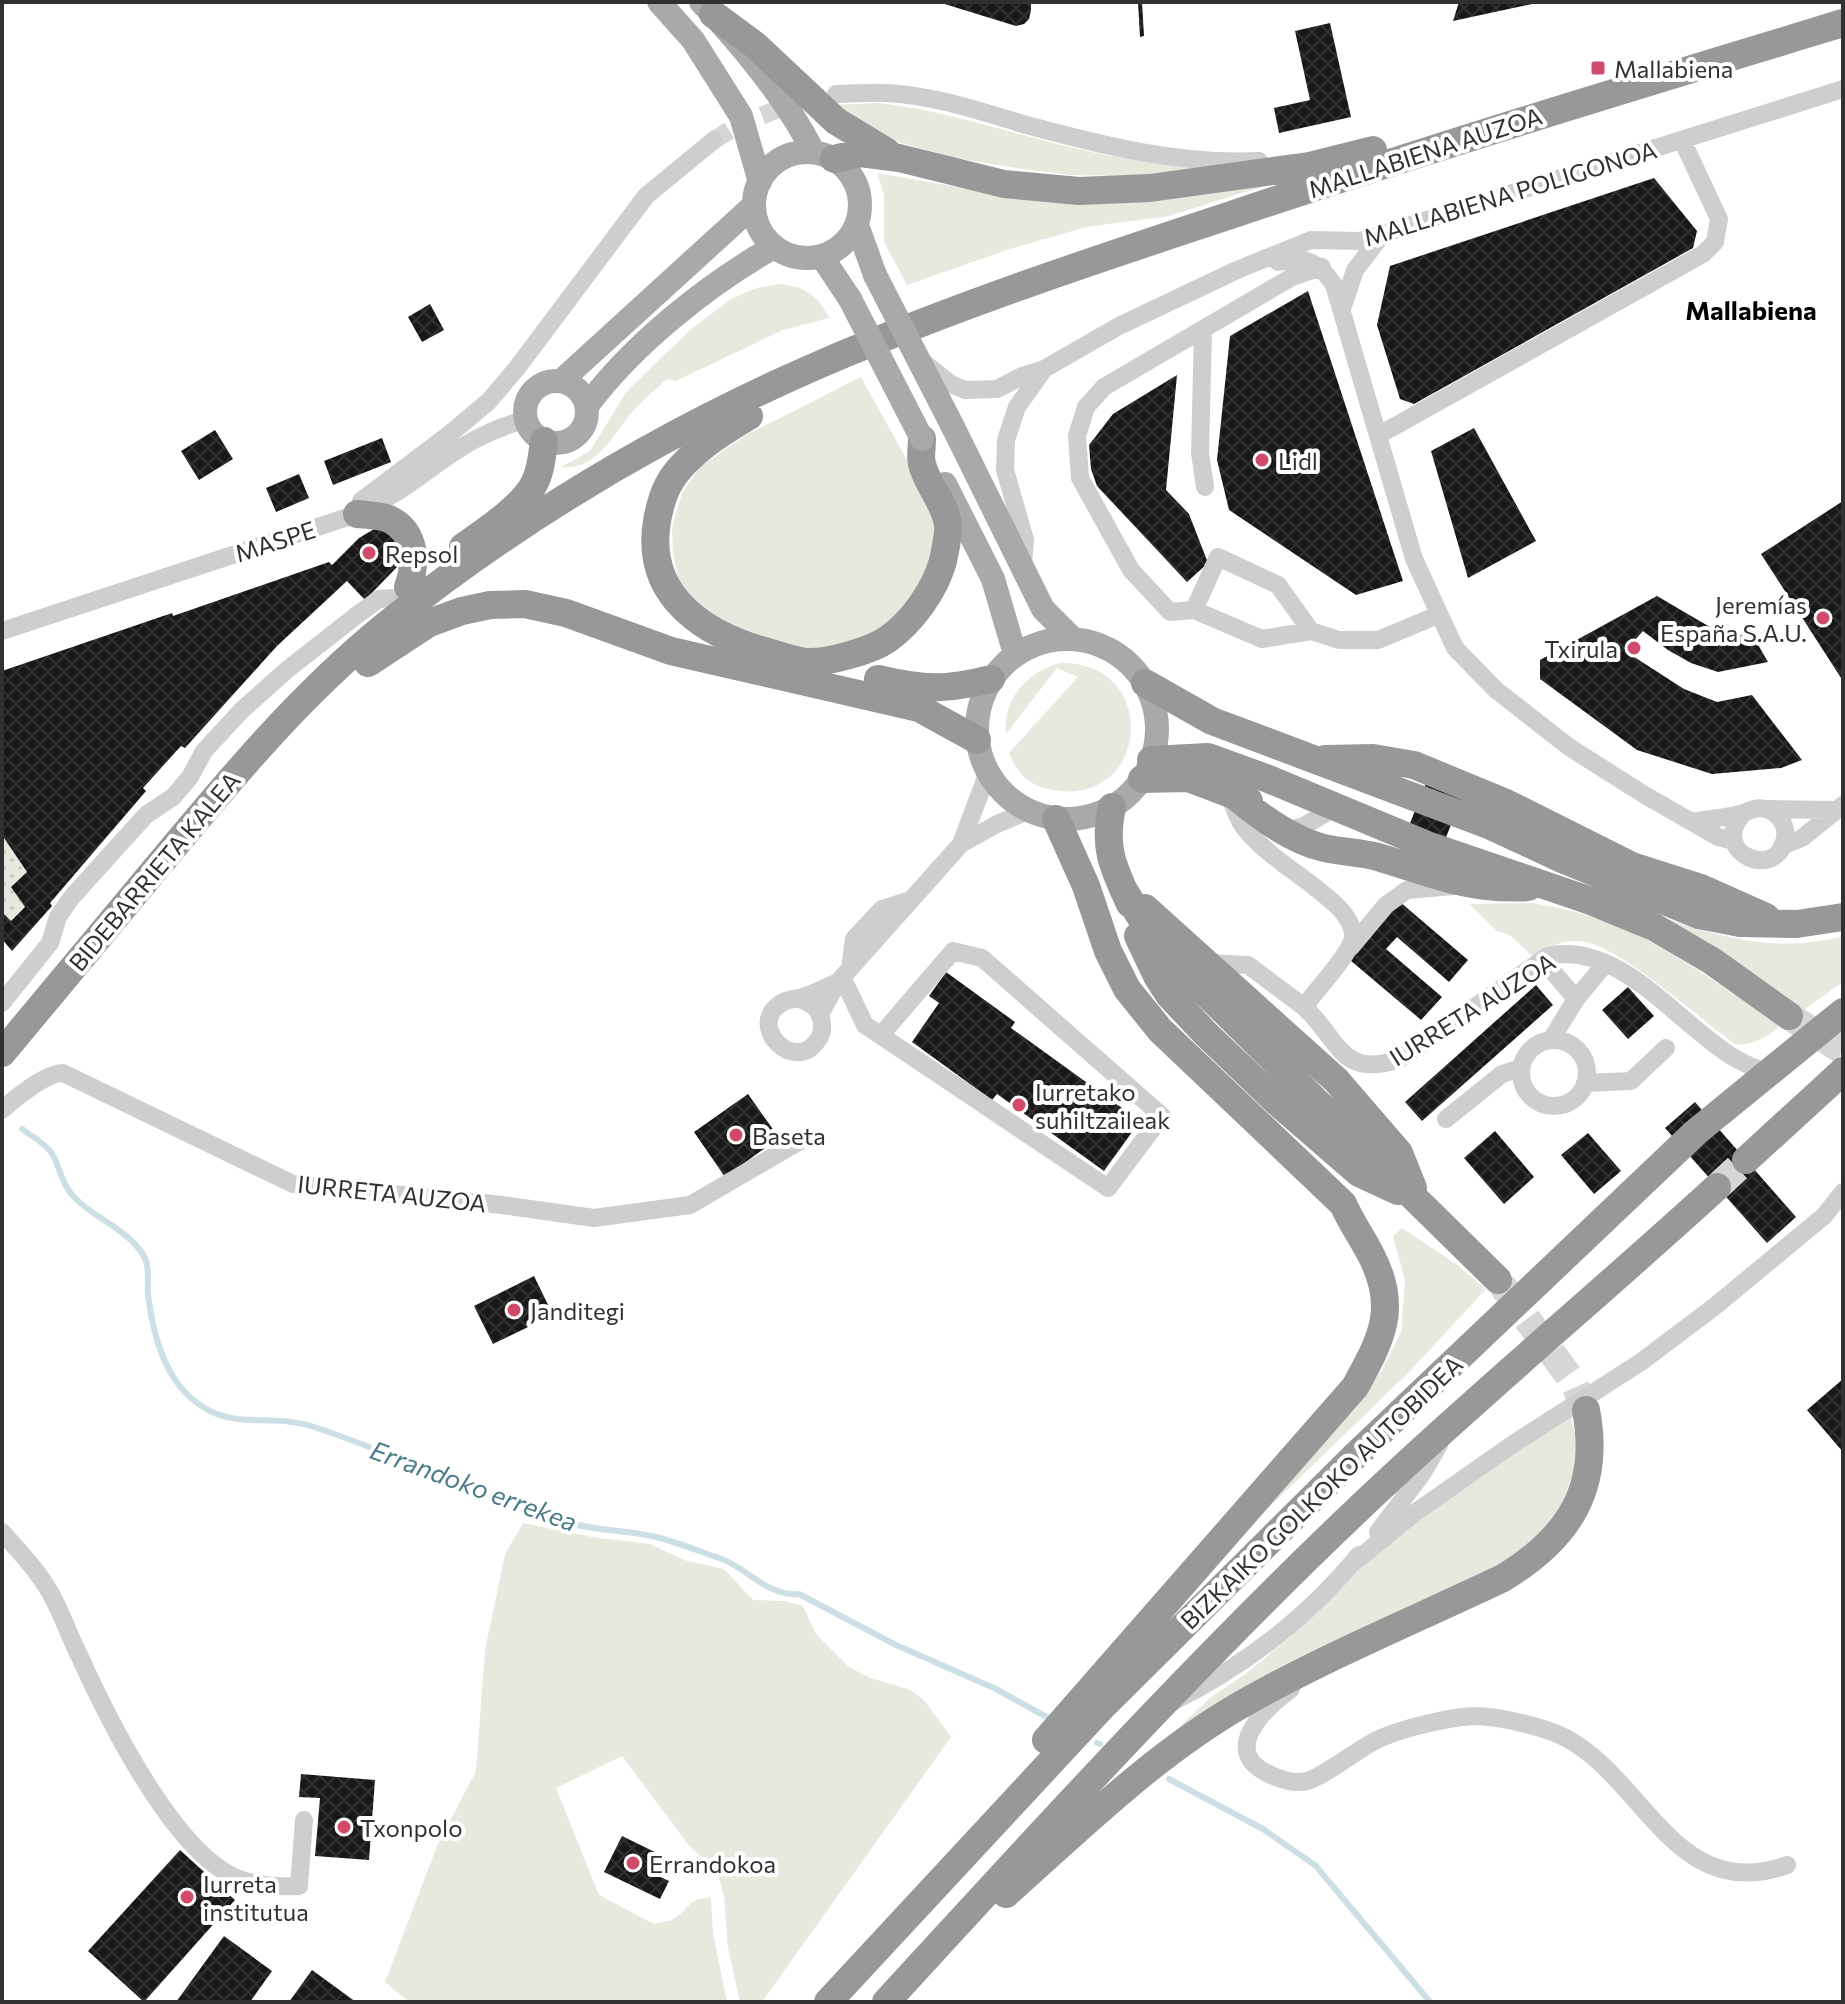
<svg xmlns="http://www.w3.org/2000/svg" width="1845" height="2004" viewBox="0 0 1845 2004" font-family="Commissioner,sans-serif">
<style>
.green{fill:#e5e9de}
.garden{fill:url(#garden-dots)}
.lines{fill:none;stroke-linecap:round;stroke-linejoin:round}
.stream{stroke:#cbdfe5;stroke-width:6}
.building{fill:url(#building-cross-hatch)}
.minor-tunnel{stroke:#d6d6d6;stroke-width:18;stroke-dasharray:18 9;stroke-linecap:butt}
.highway-tunnel{stroke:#d6d6d6;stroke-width:28;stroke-dasharray:28 14;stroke-linecap:butt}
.minor{stroke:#cecece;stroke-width:18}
.major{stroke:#a9a9a9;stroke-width:24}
.highway{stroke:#989898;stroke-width:28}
.major-bridge{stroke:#a9a9a9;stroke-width:24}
.poi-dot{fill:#d04b6a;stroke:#fff;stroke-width:3}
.labels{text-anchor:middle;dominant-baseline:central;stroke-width:8;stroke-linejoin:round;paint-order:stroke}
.poi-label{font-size:24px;fill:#313131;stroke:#fff;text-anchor:start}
.street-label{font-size:24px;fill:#313131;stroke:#fff}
.neighbourhood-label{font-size:26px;font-weight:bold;fill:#000;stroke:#fff}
.water-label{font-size:26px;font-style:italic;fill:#487a89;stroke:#fff}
</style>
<defs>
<pattern id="garden-dots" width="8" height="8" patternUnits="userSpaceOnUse" patternTransform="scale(2)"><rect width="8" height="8" fill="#e5e9de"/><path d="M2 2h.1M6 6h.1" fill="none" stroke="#c5c8bf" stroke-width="1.8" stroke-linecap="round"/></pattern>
<pattern id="building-cross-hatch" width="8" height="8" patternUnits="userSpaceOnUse" patternTransform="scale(2)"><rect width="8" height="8" fill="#181818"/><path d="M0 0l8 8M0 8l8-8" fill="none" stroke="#313131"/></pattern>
</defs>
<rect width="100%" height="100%" fill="#fff"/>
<path class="green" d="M879 103C939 110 995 128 1053 143 1103 156 1153 163 1204 170L1130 176 1070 175 1009 167 950 157 885 138 835 105Z
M877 173 969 189 1280 181 1169 216 1086 227 1010 249 907 285 884 242V195Z
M780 284C805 287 818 295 829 318L783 330 676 381 667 379C656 389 644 399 634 410 613 433 598 471 561 467L590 451 627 391 689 331 731 299 756 288Z
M861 377 933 507 940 533 933 565 895 618 864 638 841 646 803 649 777 644 702 614 679 581 673 554 672 528 682 493 700 467 746 435Z
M1060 663C1162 661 1149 807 1054 790 1029 786 1018 775 1009 753L1078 677 1057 668 1006 734C1002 699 1028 671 1060 663Z
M1607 895C1681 925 1761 959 1843 936V982L1802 1011 1686 934Z
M1533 903C1567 909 1603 917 1634 933 1685 959 1733 994 1780 1026 1765 1038 1755 1044 1736 1045 1702 1021 1616 942 1579 941 1560 940 1549 948 1533 957L1510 935 1497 931 1469 904Z
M1402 1228 1456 1264 1486 1289 1410 1371 1220 1555 1357 1407 1383 1368 1401 1332 1405 1281 1393 1236Z
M1571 1417 1577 1441 1573 1473 1562 1504 1538 1537 1500 1565 1400 1611 1132 1771 1210 1698 1248 1672 1288 1639 1351 1577 1421 1515 1451 1493Z
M523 1523 592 1537 650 1544 684 1560 724 1569 753 1600 785 1601 803 1606 816 1634 849 1667 868 1677 910 1690 924 1700 951 1737 762 2002H740L728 1948 724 1897 719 1878 710 1864 690 1847 622 1756 556 1788 599 1895 654 1924C659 1922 668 1922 673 1919 689 1910 688 1897 711 1898L713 1933 727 2002H409L385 1982 437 1846 476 1771 485 1650 505 1554Z"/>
<path class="garden" d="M2 835 27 872 11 887 25 907 11 921 2 912Z"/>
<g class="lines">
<path class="stream" d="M22 1129C33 1137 48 1145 54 1157 61 1172 63 1187 76 1199 96 1219 132 1232 145 1258 150 1269 147 1282 148 1294 152 1329 163 1374 191 1398 230 1433 267 1412 311 1426 398 1454 478 1496 566 1522 596 1531 626 1530 656 1537 677 1542 698 1551 719 1558 747 1567 767 1597 799 1594L896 1645 994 1688 1052 1720
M1097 1743 1100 1744
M1169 1779 1263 1829 1316 1866 1430 2002"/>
</g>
<path class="building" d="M938 2H1031V10L1029 19 1024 24 1016 26Z
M1138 2H1142L1144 36 1140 37Z
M1459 2H1537V3L1453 21Z
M1330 23 1351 117 1279 133 1274 108 1310 100 1295 31Z
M1654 178 1697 231 1693 248 1414 404 1400 399 1377 325 1390 266Z
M1308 291 1403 581 1356 595 1229 510 1217 460 1230 336Z
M430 304 444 330 422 342 408 317Z
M1177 375 1166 490 1189 514 1208 563 1187 582 1097 486 1091 469 1089 445 1113 414Z
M1474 428 1536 541 1468 578 1431 451Z
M215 430 233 459 199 480 181 451Z
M382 438 391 462 333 485 324 461Z
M299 474 309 498 276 512 266 488Z
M1843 501V681L1761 554Z
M374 529 386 531 399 545V565L365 600 347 581 277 646 185 748 181 746 143 788 146 791 50 903 52 906 12 951 2 939V912L11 921 25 907 11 887 27 872 2 835V671L172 613 173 616 329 562 332 565 359 538Z
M1657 596 1727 637H1737L1750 631 1768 662 1718 672 1691 663 1668 650 1643 631 1625 651 1684 689 1717 702 1752 695 1802 760 1781 768 1712 774 1637 750 1540 679V660Z
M1426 783 1462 797 1433 870 1397 856Z
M1400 902 1468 960 1449 982 1397 937 1386 949 1442 997 1421 1020 1350 960Z
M946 972 1015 1022 1011 1028 1140 1121 1104 1171 997 1094 992 1100 912 1042 939 1003 929 996Z
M1536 985 1553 1005 1422 1121 1405 1102Z
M1628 987 1654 1016 1628 1039 1602 1010Z
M748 1094 779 1138 725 1177 694 1132Z
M1695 1102 1796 1217 1767 1243 1665 1128Z
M1495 1131 1534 1177 1504 1204 1464 1158Z
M1588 1133 1621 1171 1594 1194 1561 1155Z
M534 1276 553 1315 493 1344 474 1306Z
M1843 1379V1452L1807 1410Z
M301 1774 375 1780 369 1860 315 1856 320 1798 299 1797Z
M622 1836 661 1855 652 1873 669 1881 660 1899 604 1872Z
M180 1850 235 1900 144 2002 88 1951Z
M224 1936 272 1971 250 2002H176Z
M312 1970 356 2002H289Z"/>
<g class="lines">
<path class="minor-tunnel" d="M714 140 740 124 794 103"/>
<path class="highway-tunnel" d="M1789 1016 1843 1051
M1717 1187 1746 1160
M1502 1285 1574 1383 1586 1410"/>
<path class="minor" d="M836 94C853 94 869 92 886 93 932 95 979 111 1023 124 1100 145 1179 165 1259 161
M1278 262C1307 257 1317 260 1334 285L1414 559 1455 648 1496 690 1569 747 1643 794 1718 837 1734 841
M1342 309 1355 270 1382 235
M1203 329 1200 453 1205 487
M923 362 951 384 965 390 997 389 1022 376 1044 369 1119 326 1237 270 1311 240 1360 241 1843 89
M1379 435 1703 254 1715 242 1719 219 1682 140
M361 501 451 433 489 401 517 368 646 196 714 140
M1023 564 1025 540 1005 470 1006 440 1017 407 1044 369
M1194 610 1170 612 1131 570 1080 478 1077 436 1086 407 1104 387 1292 277 1322 267
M2 631 357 514C373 505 391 497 406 486 448 457 474 433 525 420
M1311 631 1278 585 1218 557 1194 610 1262 639 1311 631 1339 640H1378L1438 615
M1229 793C1234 806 1237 821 1248 832 1274 862 1311 880 1339 908 1345 914 1353 926 1353 935 1354 951 1314 992 1304 1007 1341 1041 1340 1079 1400 1059L1548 956C1619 940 1678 1024 1733 1057 1744 1064 1755 1068 1767 1073
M1768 809 1835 810
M1693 822C1707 819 1722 818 1736 815 1743 814 1747 811 1754 809 1771 805 1788 820 1785 838 1778 882 1709 853 1742 815
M1287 831 1304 826 1334 808
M961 844 988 772
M1782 846 1802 838 1843 805
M1351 947 1386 905 1407 890 1453 886
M1543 960 1576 999 1551 1040
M1207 963 1248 965 1304 1007
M850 968 854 939 882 909 907 901
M842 977 865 1025 1108 1188 1162 1116 982 958 953 951 881 1035
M799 999C812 1003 821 1010 822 1024 823 1031 821 1036 817 1041 794 1074 747 1026 780 1004 788 998 795 1000 803 997 815 993 826 987 838 982
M1576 999 1605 964
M2 1003 50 943 58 917 71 898 146 815 173 797 190 777 204 751 242 710 288 669 357 615 379 599 393 598
M820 1014 838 982 961 844 997 824 1028 811
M1521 1073a33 33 0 1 1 66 0a33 33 0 1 1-66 0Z
M1585 1083 1631 1081 1666 1048
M2 1110C15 1098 46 1073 63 1073L293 1184 502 1205 594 1218 690 1205 800 1141
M1446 1119 1502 1074 1521 1068
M2 1532C20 1552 38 1571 51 1594 62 1614 69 1635 79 1655 107 1717 174 1854 239 1879 259 1886 279 1887 299 1886L304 1820
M1378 1532 1422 1474 1439 1445
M1352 1564 1413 1514 1513 1444 1641 1362 1714 1307 1824 1216 1843 1192
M1291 1689C1264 1709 1218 1752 1271 1775 1282 1780 1295 1784 1307 1781 1323 1777 1357 1750 1375 1741 1398 1729 1449 1717 1475 1716 1498 1716 1544 1727 1564 1737 1645 1778 1675 1905 1787 1865
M1174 1701C1246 1665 1308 1617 1359 1555"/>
<path class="major" d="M659 2 693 40 741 116 760 182
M701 2C740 43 789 102 813 152
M754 205a53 53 0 1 1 106 0a53 53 0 1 1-106 0Z
M857 225 875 275
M822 257 850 299
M525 412a31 31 0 1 1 62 0a31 31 0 1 1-62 0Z
M561 381 754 205
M587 406C632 345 708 284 774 247
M953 427 1043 609 1072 638
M945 484 993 579 1015 654
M977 729a90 90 0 1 1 180 0a90 90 0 1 1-180 0Z"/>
<path class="highway" d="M713 14 755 45 836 121 887 152
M834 159 860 153 899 158 1004 184 1079 191 1150 188 1309 166 1373 150
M749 416C724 431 701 445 681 467 666 483 661 500 657 521 644 598 707 636 771 653 782 656 795 661 806 662 827 663 871 651 888 639 912 622 935 590 943 561 945 550 949 535 948 525 945 502 927 485 922 464 920 457 922 447 922 439
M357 514C366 515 380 515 389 519 416 532 417 563 408 587
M463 547C484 532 522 507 534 484 541 471 542 456 544 441
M368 663 429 623 462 611 490 605 525 604 566 613 671 651 919 708 977 740
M878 679C925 690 945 690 991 679
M1145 683 1212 721 1491 826 1562 859 1699 915 1740 923 1797 924 1843 917
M1325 759 1373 758 1414 765 1506 803 1632 866 1701 888 1766 917
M1151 760 1208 757 1266 778 1427 845 1591 901 1654 927 1712 961 1789 1016
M1142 779 1188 778 1249 801
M1234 795C1259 816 1291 840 1324 848 1341 852 1360 852 1378 857 1431 873 1471 891 1528 887
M1112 807C1103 848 1113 867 1130 904
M1123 889 1160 948 1498 1280
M1145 908 1336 1080 1399 1153 1413 1188
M1138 936 1157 976 1170 996 1205 1033 1277 1102 1359 1173 1398 1191
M2 1053C56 989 109 925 162 861 232 777 301 694 386 625 518 519 668 430 823 363 956 306 1094 260 1231 215 1434 147 1639 85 1843 23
M1746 1160 1843 1071
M1046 1740 1355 1387C1382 1338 1399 1307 1370 1253 1361 1236 1351 1222 1343 1204L1160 1030 1127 989 1108 951 1086 886 1056 819
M1006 1894C1081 1827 1156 1753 1244 1703 1327 1656 1417 1619 1503 1578 1569 1538 1601 1488 1586 1410
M828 2002 1102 1707 1355 1456 1696 1132 1843 1012
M886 2002C1053 1820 1220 1636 1402 1468 1505 1373 1613 1282 1717 1187"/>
<path class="major-bridge" d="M875 275 953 427
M850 299 922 439"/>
</g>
<g class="poi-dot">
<rect x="1590" y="60" width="16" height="16" rx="4"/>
<circle cx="1262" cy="460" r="8"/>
<circle cx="369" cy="553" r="8"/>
<circle cx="1823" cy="618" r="8"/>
<circle cx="1634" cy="648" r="8"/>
<circle cx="1019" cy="1105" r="8"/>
<circle cx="736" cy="1135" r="8"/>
<circle cx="514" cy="1310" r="8"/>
<circle cx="344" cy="1827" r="8"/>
<circle cx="633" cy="1863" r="8"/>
<circle cx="187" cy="1897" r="8"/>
</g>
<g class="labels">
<g class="poi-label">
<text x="1614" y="68">Mallabiena</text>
<text x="1278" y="460">Lidl</text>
<text x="385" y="553">Repsol</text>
<text x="1807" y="604" text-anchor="end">Jeremías<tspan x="1807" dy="28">España S.A.U.</tspan></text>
<text x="1618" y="648" text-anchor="end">Txirula</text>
<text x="1035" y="1091">Iurretako<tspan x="1035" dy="28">suhiltzaileak</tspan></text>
<text x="752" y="1135">Baseta</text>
<text x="530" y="1310">Janditegi</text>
<text x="360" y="1827">Txonpolo</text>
<text x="649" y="1863">Errandokoa</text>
<text x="203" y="1883">Iurreta<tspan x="203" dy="28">institutua</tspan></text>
</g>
<g class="street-label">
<text transform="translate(1425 152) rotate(-18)">MALLABIENA AUZOA</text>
<text transform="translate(1510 193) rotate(-17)">MALLABIENA POLIGONOA</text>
<text transform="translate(275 541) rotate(-18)">MASPE</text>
<text transform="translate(154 871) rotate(-50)">BIDEBARRIETA KALEA</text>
<text transform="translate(1472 1009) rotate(-32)">IURRETA AUZOA</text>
<text transform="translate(392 1193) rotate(6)">IURRETA AUZOA</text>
<text transform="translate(1321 1492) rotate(-44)">BIZKAIKO GOLKOKO AUTOBIDEA</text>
</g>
<g class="neighbourhood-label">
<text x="1751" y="309">Mallabiena</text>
</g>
<g class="water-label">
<text transform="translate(474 1485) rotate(20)">Errandoko errekea</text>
</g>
</g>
<rect width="1845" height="2004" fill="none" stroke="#313131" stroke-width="8"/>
</svg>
